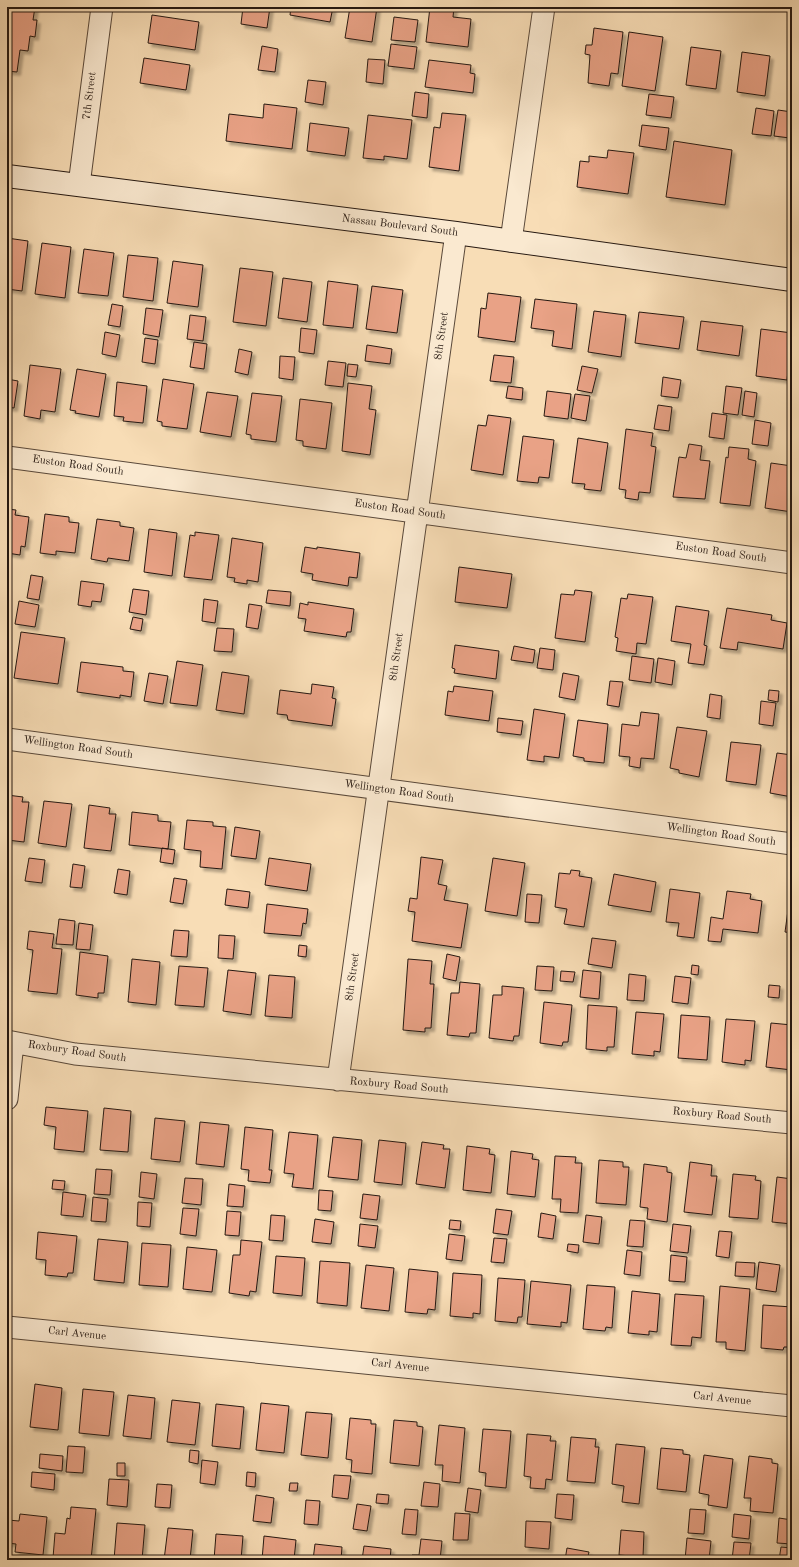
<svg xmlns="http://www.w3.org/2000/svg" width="799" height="1567" viewBox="0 0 799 1567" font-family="'Old Standard TT',serif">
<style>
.building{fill:#e9a286;stroke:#251811;filter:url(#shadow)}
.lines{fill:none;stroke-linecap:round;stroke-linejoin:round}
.street-casing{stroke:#5a493a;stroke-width:23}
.secondary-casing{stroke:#251811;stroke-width:24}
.street{stroke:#fae9d0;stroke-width:21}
.secondary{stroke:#fae9d0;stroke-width:22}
.labels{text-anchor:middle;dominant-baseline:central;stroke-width:3;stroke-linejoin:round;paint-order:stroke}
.street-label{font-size:11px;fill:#251811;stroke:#fae9d0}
</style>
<defs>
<filter id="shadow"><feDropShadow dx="3.5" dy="3.5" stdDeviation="1" flood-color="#0004"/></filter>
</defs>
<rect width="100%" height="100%" fill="#f8ddb6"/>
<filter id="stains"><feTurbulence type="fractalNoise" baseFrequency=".005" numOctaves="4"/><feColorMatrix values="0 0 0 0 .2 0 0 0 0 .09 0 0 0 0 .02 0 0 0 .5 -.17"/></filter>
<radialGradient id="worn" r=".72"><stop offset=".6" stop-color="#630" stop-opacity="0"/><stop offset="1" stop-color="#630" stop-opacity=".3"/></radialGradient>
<path class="building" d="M7 7H35L33 20H37L35 37 30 36 28 51 20 50 17 72 7 71Z
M243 7H270L267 28 241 24Z
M291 7H333L330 22 290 15Z
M350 7H377L372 42 345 38Z
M430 7H454L453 17 471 19 468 47 426 42Z
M152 15 199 22 195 50 148 43Z
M394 17 418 20 415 42 391 40Z
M594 28 623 32 618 74 611 73 609 86 588 83 590 55 585 54 586 45H592Z
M629 32 663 37 655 91 622 86Z
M391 44 417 47 414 69 388 66Z
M262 46 278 49 275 72 258 70Z
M691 47 721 51 716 89 686 85Z
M742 52 770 56 765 96 737 92Z
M144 58 190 65 186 90 140 83Z
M368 59 385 60 383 84 366 82Z
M429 60 471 65 470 73 475 74 473 93 425 87Z
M792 77V101H789Z
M308 80 326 82 323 105 305 102Z
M415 92 429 94 427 118 412 116Z
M649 94 674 97 671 118 646 115Z
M264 104 297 108 292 149 226 141 229 114 263 118Z
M756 108 774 111 771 136 752 134Z
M778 110 792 112 790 138 774 136Z
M442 113 466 115 459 171 429 167 434 127 440 128Z
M368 115 412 120 407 159 384 156V160L363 158Z
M310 123 349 128 345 156 307 151Z
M642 125 669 128 666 150 639 146Z
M674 141 732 150 725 205 666 197Z
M608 150 634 153 628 194 577 187 580 161 589 162V156L607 158Z
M7 238 28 241 22 291 7 289Z
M42 243 71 247 65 298 35 294Z
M84 249 114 253 108 296 78 293Z
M128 255 158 258 153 301 123 297Z
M173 261 203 265 198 307 167 303Z
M240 268 273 272 266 326 233 322Z
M283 278 312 282 307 322 278 318Z
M328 281 358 285 353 328 323 325Z
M372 286 403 290 397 333 366 329Z
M488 293 521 297 515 342 478 337 481 308 486 309Z
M535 299 577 304 572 349 552 346 554 331 531 328Z
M112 304 123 306 120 327 108 325Z
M146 308 163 310 159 337 143 334Z
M594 311 626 315 621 357 588 352Z
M639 312 684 317 679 349 635 343Z
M190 315 206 317 203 341 187 339Z
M701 321 743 326 739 356 697 350Z
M301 328 317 330 314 354 299 352Z
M761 329 792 333 787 380 756 376Z
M105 332 120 335 116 357 102 354Z
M145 338 158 340 155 364 142 362Z
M194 342 207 344 204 369 190 367Z
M367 345 392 349 390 364 365 361Z
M239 349 252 352 248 375 235 372Z
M494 355 514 357 511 383 490 381Z
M280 356 295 357 293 380 279 378Z
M328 361 346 363 343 387 325 385Z
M348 364 358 365 356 377 347 376Z
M30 365 61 369 55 412 41 410 40 419 24 416Z
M582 366 598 369 592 393 577 390Z
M77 369 106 374 99 417 75 413 76 411 70 410Z
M663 377 681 380 678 398 661 396Z
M7 379 18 381 14 408 7 407Z
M163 379 194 384 187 429 162 426V422L157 421Z
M117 382 147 386 143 423 123 421 124 417 114 416Z
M348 383 372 386 369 409 376 410 370 455 342 451Z
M508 386 523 388 522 400 506 398Z
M726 386 742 388 738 415 723 413Z
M547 391 571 394 568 419 544 416Z
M745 391 757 393 754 417 742 415Z
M207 392 238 396 231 437 200 432Z
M252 393 282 396 276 442 251 439V435L246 434Z
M575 394 590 396 586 421 571 418Z
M300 399 332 403 326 449 303 446V441L296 440Z
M658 405 672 407 669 431 654 429Z
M712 413 727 415 724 439 709 437Z
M488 415 511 418 503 475 471 470 478 425 486 426Z
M755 420 771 423 768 446 752 444Z
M626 429 653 433 651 446 656 447 650 493 639 492 638 500 625 498 626 490 619 489Z
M523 436 554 440 549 478 539 477 538 483 517 481Z
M578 438 608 443 601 491 584 489 585 484 572 483Z
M689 444 702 446 700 460 710 461 705 499 673 497 679 457 686 458Z
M729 447 749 449 748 459 756 461 750 506 720 503 726 457 728 458Z
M771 463 792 466V512L765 508Z
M7 509 16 510 15 515 29 517 25 547 21 546 20 555 7 553Z
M45 514 69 517V522L79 523 75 553 56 551V555L40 553Z
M97 519 120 522V526L134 528 129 561 108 558 107 562 91 559Z
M149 529 177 533 172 576 144 572Z
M195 532 219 535 212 580 184 577 190 535 195 536Z
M232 538 263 543 258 582 247 580V584L234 582 235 578 227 577Z
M305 547 317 549V547L360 553 357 578 349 577 348 586 312 580 313 574 301 572Z
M459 567 512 574 507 608 455 602Z
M31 575 43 577 39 600 27 598Z
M81 581 104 584 101 602 92 601 91 607 78 605Z
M133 589 149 591 146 615 129 612Z
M268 590 291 592 290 606 266 603Z
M575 590 592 592 585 642 555 638 561 594 574 595Z
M628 594 653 597 646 644 637 643 636 654 616 651 618 638 615 637 621 598 627 599Z
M204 599 218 601 215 623 202 621Z
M19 601 39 605 35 627 15 624Z
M308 602 354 609 351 632H347L346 637 304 631 306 619 298 618 300 603 308 605Z
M249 604 262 606 258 629 246 627Z
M676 606 709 611 704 645 707 646 704 665 688 663 691 644 671 641Z
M727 608 772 615 771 620 787 623 783 649 738 642 737 650 720 648Z
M133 617 143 619 141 631 130 629Z
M217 628 234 629 232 652 214 651Z
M21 632 65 638 58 684 14 678Z
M455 645 499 651 496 679 454 673 455 669 452 668Z
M514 646 535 650 533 663 511 660Z
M540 648 555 650 553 670 537 668Z
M632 656 654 659 651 683 629 680Z
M658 658 675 661 672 685 655 682Z
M177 661 203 665 197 706 170 703Z
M81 662 123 667V671L134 672 131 697 120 695V698L77 692Z
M222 672 249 676 244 714 216 710Z
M149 673 168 676 163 704 144 701Z
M563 673 579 676 575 700 559 697Z
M610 681 623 682 619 707 607 705Z
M312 684 334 687 332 698 336 699 332 726 288 720 287 715 277 714 280 690 311 694Z
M454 686 493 691 489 721 445 715 448 691 453 692Z
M769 690 779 691 778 702 768 700Z
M710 694 722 696 720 719 707 717Z
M761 701 776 703 773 726 759 724Z
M534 709 565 714 559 758 544 756V762L527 760Z
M641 712 659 714 654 759 641 758 640 768 629 766 630 757 619 756 622 724 639 726Z
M498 718 523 721 521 735 497 732Z
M578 720 608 724 604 763 584 761V758L573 756Z
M677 727 707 731 699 777 679 773V770L670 768Z
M731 742 761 745 756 785 726 781Z
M777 753 792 755V797L770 793Z
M7 795 23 797 22 802H29L24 842 7 840Z
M44 801 72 804 66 847 38 843Z
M89 805 110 808 109 814H116L111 851 84 848Z
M132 812 158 815V821L171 822 168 849 129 845Z
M187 820 213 822V826L226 827 222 869 200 867 201 851 184 849Z
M235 827 260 831 256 859 231 856Z
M162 848 175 850 173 864 160 862Z
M421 857 443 860 438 884 447 886 444 900 468 904 461 948 412 941 415 912 408 911 410 898 417 899Z
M29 858 45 860 42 883 25 881Z
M269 858 311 864 307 891 265 885Z
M493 858 525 863 517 916 485 911Z
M73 864 85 866 82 888 70 887Z
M118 869 130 871 127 895 114 893Z
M571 870 580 871 579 876 592 878 584 927 564 924 567 909 555 907 559 873 570 874Z
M614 874 656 882 651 912 608 905Z
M174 878 187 880 183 904 170 902Z
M227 889 250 892 248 908 225 905Z
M670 889 700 893 694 938 677 936 679 923 666 922Z
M727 891 751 894 750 899 762 901 758 933 723 929 721 942 708 941 711 917 723 919Z
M527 894 542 895 539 923 525 922Z
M789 903 792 904V933L785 932Z
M267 904 308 909 306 924 303 923 301 936 264 933Z
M59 919 75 921 73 945 56 944Z
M79 923 93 925 90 950 76 949Z
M174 930 189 931 187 957 171 956Z
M29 931 54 934 52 948 62 949 57 994 28 991 33 950 27 949Z
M219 935 235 936 233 959 218 958Z
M592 938 616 941 612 968 588 964Z
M299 945 307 946 306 957 298 956Z
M80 952 108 956 104 993H98V998L76 995Z
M447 954 460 957 456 981 443 978Z
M132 959 160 962 156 1005 128 1002Z
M408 959 432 961 430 984H434L431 1028H425V1032L403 1030Z
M692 965 699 966 698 975 691 974Z
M179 966 208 968 204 1007 175 1005Z
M537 966 554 967 552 991 535 990Z
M228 970 256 973 251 1015 223 1011Z
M583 970 601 972 599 999 580 997Z
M561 971 575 972 573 982 560 981Z
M629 974 646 976 644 1001 627 1000Z
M269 975 295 977 292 1018 265 1016Z
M675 976 691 978 688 1004 672 1002Z
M460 982 480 984 476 1033H470L469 1037 447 1035 451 993H459Z
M769 985 780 986 779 998 768 997Z
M502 986 524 988 519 1036H514L513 1041 489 1038 493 995H502Z
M544 1002 572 1005 568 1042H563L562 1046 540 1043Z
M588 1005 617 1007 614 1047H607V1051L586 1049Z
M636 1012 664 1014 660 1052 654 1051V1056L632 1054Z
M681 1015 710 1017 707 1060 678 1058Z
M726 1019 755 1021 751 1061 745 1060V1065L722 1062Z
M771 1023 792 1025V1070L766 1067Z
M46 1107 88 1111 84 1152 54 1149 56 1127 44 1125Z
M104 1108 131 1111 128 1152 100 1150Z
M155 1118 185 1121 180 1162 151 1159Z
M200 1122 229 1125 224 1167 196 1164Z
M245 1127 273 1130 269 1170H272L270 1183 248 1181 249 1170 241 1169Z
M289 1132 318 1135 313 1189 292 1187 294 1174 284 1173Z
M333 1137 362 1140 358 1180 328 1177Z
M379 1140 406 1143 402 1185 374 1182Z
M422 1142 444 1145 443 1149H450L445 1188 416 1184Z
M467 1146 490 1149 489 1154 495 1155 491 1193 463 1190Z
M511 1151 533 1154 532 1159 539 1160 535 1197 507 1194Z
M555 1156 576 1157 575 1163H582L578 1213 560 1212 561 1199H552Z
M599 1160 623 1162V1167H629L626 1205 596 1203Z
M690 1162 712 1165 711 1176H717L712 1215 684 1212Z
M644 1164 667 1167V1172L672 1173 667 1222 647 1219 648 1208 640 1207Z
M96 1169 112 1170 110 1195 94 1194Z
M141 1172 157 1174 154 1199 139 1197Z
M733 1174 756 1176 755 1180 761 1181 758 1219 729 1217Z
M777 1177 792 1179V1224L772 1222Z
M185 1178 203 1179 201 1205 182 1203Z
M53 1180 65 1181 64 1190 52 1189Z
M229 1184 245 1186 243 1207 227 1206Z
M319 1190 333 1191 331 1211 318 1210Z
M63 1192 86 1195 83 1217 61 1215Z
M363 1194 380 1196 377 1220 360 1218Z
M93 1197 108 1199 106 1222 91 1221Z
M138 1202 152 1203 150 1227 137 1226Z
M183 1208 199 1209 196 1236 180 1234Z
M496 1209 512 1211 508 1235 493 1233Z
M227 1211 241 1212 239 1236 225 1235Z
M541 1213 556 1216 553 1239 538 1237Z
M271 1215 285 1216 283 1241 269 1240Z
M586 1215 602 1217 599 1244 583 1242Z
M315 1219 334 1222 331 1244 312 1242Z
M450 1220 461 1221 460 1230 449 1229Z
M630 1220 645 1221 643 1247 627 1246Z
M360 1224 378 1226 375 1248 358 1246Z
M673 1224 691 1226 688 1253 670 1251Z
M719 1231 732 1232 729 1258 716 1256Z
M38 1232 77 1236 73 1273H68L67 1277 45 1275 46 1260 36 1259Z
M449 1234 465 1236 462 1261 446 1259Z
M494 1238 507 1239 504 1263 491 1262Z
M98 1239 128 1242 124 1283 94 1280Z
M241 1240 262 1242 256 1292 250 1291 249 1296 229 1293 233 1255H240Z
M142 1243 171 1245 168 1287 139 1285Z
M568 1244 579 1245 578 1253 567 1251Z
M187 1247 217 1250 212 1292 183 1289Z
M627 1250 642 1252 640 1276 624 1274Z
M671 1255 687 1257 685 1282 669 1281Z
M276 1256 305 1258 302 1296 273 1293Z
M320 1261 350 1263 347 1306 317 1303Z
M736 1262 755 1263 754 1277 735 1276Z
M759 1262 780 1265 776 1292 756 1289Z
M366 1265 394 1268 389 1311 361 1308Z
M409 1269 438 1272 435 1310 428 1309 427 1314 405 1312Z
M453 1273 482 1275 480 1314 473 1313V1318L450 1316Z
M498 1278 525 1280 522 1317H518L517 1323 495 1321Z
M531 1281 571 1285 567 1323 561 1322V1327L527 1324Z
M587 1285 615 1287 612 1328 606 1327 605 1331 583 1329Z
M720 1286 750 1289 745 1351 726 1349V1342H716Z
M632 1291 660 1294 657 1332 649 1331V1335L628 1333Z
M675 1294 704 1296 701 1338 692 1337 691 1346 671 1345Z
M763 1305 792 1307V1347H784L783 1350 761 1348Z
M35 1384 62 1388 58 1430 30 1427Z
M83 1389 114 1392 109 1436 79 1433Z
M128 1395 155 1398 151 1439 123 1436Z
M172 1400 200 1403 195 1445 167 1442Z
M261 1403 289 1406 284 1453 256 1450Z
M216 1404 244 1407 240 1449 212 1446Z
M306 1412 332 1414 328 1458 301 1455Z
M350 1418 371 1420V1424H376L372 1474 351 1472 352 1460 346 1459Z
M394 1420 417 1422V1426L423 1427 419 1466 390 1463Z
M439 1425 465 1428 460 1483 442 1481 443 1465H435Z
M483 1429 511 1431 506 1488 485 1486 486 1473 479 1472Z
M527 1434 551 1436 550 1441H556L552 1480 546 1479 545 1489 530 1488 531 1477 524 1476Z
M571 1437 596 1439 595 1447H599L595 1483 567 1481Z
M616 1444 645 1447 639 1504 622 1502 624 1486 612 1484Z
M68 1446 85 1447 83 1473 66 1472Z
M661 1448 683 1450V1454L690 1455 686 1492 657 1489Z
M190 1450 199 1451 198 1464 189 1462Z
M40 1454 63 1456 62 1471 39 1468Z
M704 1455 733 1459 727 1508 708 1505 709 1495 699 1493Z
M749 1456 772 1459V1463L778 1464 773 1513 750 1511 751 1498H744Z
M202 1460 218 1462 215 1485 200 1483Z
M117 1463H125V1476H117Z
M32 1472 55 1474 54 1490 31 1487Z
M247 1472 256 1473 255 1487 246 1486Z
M334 1475 351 1476 348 1499 332 1497Z
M109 1479 129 1480 127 1507 107 1505Z
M424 1482 440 1484 438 1507 421 1506Z
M290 1483H298L297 1491H289Z
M157 1484 172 1485 170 1508 155 1507Z
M468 1488 481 1490 478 1513 465 1511Z
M377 1494 389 1495 388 1504 376 1503Z
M557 1494 574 1495 572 1520 555 1518Z
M256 1495 274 1498 271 1523 253 1521Z
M306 1500 320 1501 318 1525 304 1524Z
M357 1504 371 1506 367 1531 353 1529Z
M71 1507 96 1509 91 1560 53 1558 55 1533 65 1534 67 1518 70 1519Z
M405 1509 418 1510 416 1535 402 1534Z
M690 1509 706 1510 704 1534 688 1533Z
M455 1513 470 1514 468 1540H453Z
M20 1514 47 1517 43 1555 15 1552 16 1544 7 1543 8 1520 19 1521Z
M734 1514 751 1516 749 1539 732 1537Z
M779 1518 792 1520V1544L777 1543Z
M526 1521 551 1522 549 1549 525 1547Z
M117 1523 145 1525 142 1560H114Z
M168 1528 193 1530 190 1560H164Z
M621 1530 644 1532 643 1557 619 1555Z
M216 1534 243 1536 241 1560H214Z
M264 1536 296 1540 294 1560H262Z
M687 1538 711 1541 709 1560H685Z
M421 1539 442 1541 440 1560H412V1555H419Z
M734 1542 751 1543 749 1560H732Z
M315 1544 342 1547 341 1560H313Z
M364 1546 391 1549 390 1560H362Z
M781 1547 792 1548V1560H779Z
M567 1548 589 1552 587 1560H565Z
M463 1556 491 1559 490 1560H463Z"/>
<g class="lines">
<defs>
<path id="street" d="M79 185 102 7
M511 241 544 7
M7 457 792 563
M7 739 792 844
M7 1041 75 1054 792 1123
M338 1080 456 233
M7 1099 13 1043
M7 1327 792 1406"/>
<path id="secondary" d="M7 176 456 233 792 280"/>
</defs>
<use href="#street" class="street-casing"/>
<use href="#secondary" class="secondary-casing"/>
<use href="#street" class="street"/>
<use href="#secondary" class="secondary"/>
</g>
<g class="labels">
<g class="street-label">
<text transform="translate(90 96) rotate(-83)">7th Street</text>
<text transform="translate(400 226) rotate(7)">Nassau Boulevard South</text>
<text transform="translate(442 336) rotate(-82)">8th Street</text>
<text transform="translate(78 466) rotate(8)">Euston Road South</text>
<text transform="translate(400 510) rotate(8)">Euston Road South</text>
<text transform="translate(721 553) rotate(8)">Euston Road South</text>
<text transform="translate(397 657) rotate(-82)">8th Street</text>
<text transform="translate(78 748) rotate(8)">Wellington Road South</text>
<text transform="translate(399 792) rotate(8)">Wellington Road South</text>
<text transform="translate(721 835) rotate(8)">Wellington Road South</text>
<text transform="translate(353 977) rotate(-82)">8th Street</text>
<text transform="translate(77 1052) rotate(8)">Roxbury Road South</text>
<text transform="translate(399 1086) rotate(5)">Roxbury Road South</text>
<text transform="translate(722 1116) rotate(5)">Roxbury Road South</text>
<text transform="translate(77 1334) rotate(6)">Carl Avenue</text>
<text transform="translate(400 1366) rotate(6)">Carl Avenue</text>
<text transform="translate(722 1399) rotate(6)">Carl Avenue</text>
</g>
</g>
<rect width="799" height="1567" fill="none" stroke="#f8ddb6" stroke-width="24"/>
<rect x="8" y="8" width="783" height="1551" fill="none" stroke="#251811" stroke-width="2"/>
<rect x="12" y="12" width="775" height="1543" fill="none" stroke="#251811"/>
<rect width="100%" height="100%" filter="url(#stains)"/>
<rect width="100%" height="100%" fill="url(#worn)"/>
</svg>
